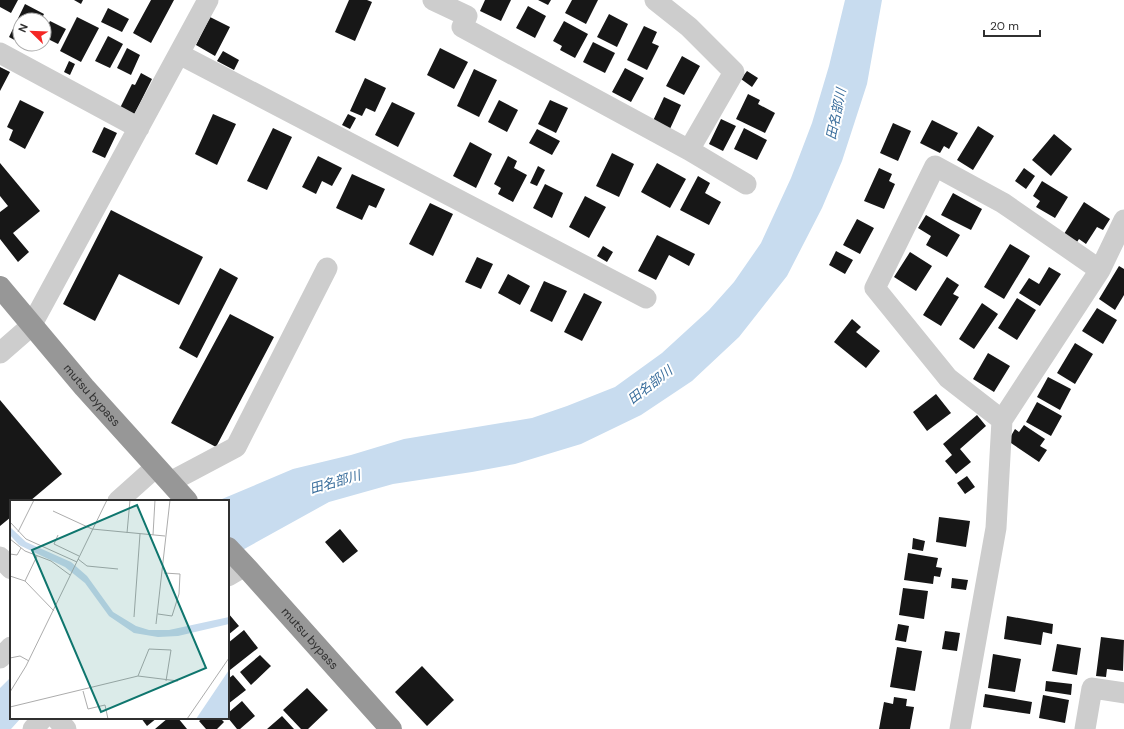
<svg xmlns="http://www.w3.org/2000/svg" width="1124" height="729" viewBox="0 0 1124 729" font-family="'DM Sans','Noto Sans JP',sans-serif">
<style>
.water{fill:#c8dcef}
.building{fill:#171717}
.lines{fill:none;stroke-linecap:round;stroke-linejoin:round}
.minor{stroke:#cdcdcd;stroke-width:21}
.highway{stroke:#979797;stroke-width:22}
.labels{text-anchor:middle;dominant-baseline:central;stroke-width:4;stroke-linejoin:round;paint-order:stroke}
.street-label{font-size:12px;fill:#303030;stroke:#fff}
.water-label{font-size:13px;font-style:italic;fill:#366b9a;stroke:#fff}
.inset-road{fill:none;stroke:#acacac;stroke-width:1}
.view{fill:#0f766e;fill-opacity:0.15;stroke:#0f766e;stroke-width:2}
.inset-edge{fill:none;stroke:#303030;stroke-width:2}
</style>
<rect width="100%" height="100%" fill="#fff"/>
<path class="water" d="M845 0H882L867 84 842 161 822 208 787 276 739 337 692 381 641 415 581 444 515 464 472 472 393 484 329 502 228 558V501H218L222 499 293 469 351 455 404 439 532 418 567 406 615 387 662 353 709 310 734 282 761 243 791 178 812 123 829 66Z
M11 677V718H21L11 729H0V688Z"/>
<path class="building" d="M0 0H18L11 13 0 7Z
M74 0H83L81 4Z
M151 0H174L151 43 133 33Z
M349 0H367L372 2 355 41 335 32Z
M485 0H511L501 21 480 11Z
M538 0H551L548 5Z
M572 0H598L586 24 565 13Z
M25 4 44 14 41 20H20V43L9 37Z
M528 6 546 16 535 38 516 28Z
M108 8 129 19 122 32 101 22Z
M609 14 628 24 617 47 597 37Z
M77 17 99 28 81 62 60 51Z
M210 17 230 27 215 56 196 45Z
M50 21 66 29 58 44 44 37V33Z
M564 21 588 34 575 58 560 50 562 46 553 41Z
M644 26 657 32 652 43 659 46 647 70 627 60Z
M108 36 123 44 110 68 95 61Z
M593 42 615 53 605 73 583 62Z
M127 48 140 55 131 75 117 68Z
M440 48 468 62 454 89 427 75Z
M223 51 239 60 234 70 217 61Z
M682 56 700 66 684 95 666 86Z
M69 61 75 64 70 75 64 72Z
M0 67 10 72 0 91Z
M625 68 644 78 631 102 612 92Z
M474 69 497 80 479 117 457 106Z
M747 71 758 78 752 87 741 79Z
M141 73 152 79 133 117 119 110 132 84 135 85Z
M365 78 386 88 375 112 366 108 362 116 350 111Z
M748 94 760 100 758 104 775 113 765 133 736 119Z
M664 97 681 105 669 131 652 123Z
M20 100 44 112 25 149 9 140 13 130 7 127Z
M499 100 518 110 507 132 488 122Z
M550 100 568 108 556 133 538 124Z
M392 102 415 113 398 147 375 135Z
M213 114 236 124 217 165 195 154Z
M348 114 356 118 350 129 342 125Z
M721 119 736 126 723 151 709 144Z
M932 120 958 133 949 149 944 146 940 153 920 143Z
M893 123 911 131 898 161 880 153Z
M978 126 994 136 973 170 957 160Z
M104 127 117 133 105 158 92 152Z
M273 128 292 137 267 190 247 181Z
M744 128 767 140 757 160 734 149Z
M537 129 560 141 552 155 529 143Z
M1054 134 1072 149 1051 176 1032 160Z
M470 142 492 154 476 188 453 176Z
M612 153 634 164 619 197 596 186Z
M318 156 342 168 332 186 322 181 316 194 302 187Z
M508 156 517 161 514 168 527 175 513 202 498 194 501 188 494 184Z
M0 163 40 211 13 233 29 252 18 262 0 239V212L8 206 0 196Z
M657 163 686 179 670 208 641 192Z
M538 166 545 170 537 186 530 183Z
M879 168 892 174 889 181 895 184 884 209 864 201Z
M1024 168 1035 176 1026 189 1015 181Z
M352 174 385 189 376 208 369 205 362 220 336 208Z
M698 176 710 183 705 193 721 202 709 225 680 210Z
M1042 181 1068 197 1055 218 1036 207 1040 201 1033 196Z
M545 184 563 193 552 218 533 208Z
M953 193 982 209 971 230 941 215Z
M585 196 606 207 589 238 569 227Z
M1084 202 1110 219 1103 230 1097 227 1086 244 1079 239 1077 242 1064 234Z
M430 203 453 214 433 256 409 244Z
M111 210 203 257 179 305 119 274 95 321 63 304Z
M926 215 960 235 947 257 926 245 931 236 918 228Z
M857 219 874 228 860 254 843 245Z
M657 235 695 254 689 266 669 255 656 280 638 271Z
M1010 244 1030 256 1004 299 984 287Z
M603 246 613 252 607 262 597 256Z
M836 251 853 260 845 274 829 265Z
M910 252 932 266 916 291 894 277Z
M477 257 493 264 481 289 465 282Z
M1119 266 1124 269V295L1115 310 1099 299Z
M1049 267 1061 274 1040 306 1019 293 1029 278 1039 284Z
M220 268 238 278 197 358 179 348Z
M508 274 530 286 520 305 498 293Z
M947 277 959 285 953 294 959 297 941 326 923 315Z
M544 281 567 291 552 322 530 311Z
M584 293 602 302 582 341 564 332Z
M1017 298 1036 310 1017 340 998 328Z
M982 303 998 314 974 349 959 339Z
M1097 308 1117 320 1103 344 1082 331Z
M230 314 274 337 216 447 171 423Z
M852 319 861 327 856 332 880 351 866 368 834 342Z
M1075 343 1093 354 1075 384 1057 373Z
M988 353 1010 366 994 392 973 379Z
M1048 377 1071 389 1060 410 1037 397Z
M936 394 951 413 927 431 913 412Z
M0 400 62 474 30 501H11V517L0 526Z
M1037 402 1062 416 1051 436 1026 422Z
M977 415 986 426 960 449 971 462 956 474 945 461 952 455 943 444Z
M1024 425 1045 439 1040 446 1047 450 1039 462 1008 441 1015 429 1019 432Z
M967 476 975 487 965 494 957 483Z
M939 517 970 521 966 547 936 542Z
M340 529 358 551 343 563 325 542Z
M913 538 925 541 923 551 912 549Z
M908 553 938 558 936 567 942 568 940 577 934 576 933 584 904 580Z
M952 578 968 580 966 590 951 588Z
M903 588 928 591 924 619 899 615Z
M228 613 239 626 228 635Z
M1007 616 1053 624 1052 634 1043 632 1041 645 1004 639Z
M898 624 909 626 906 642 895 640Z
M244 630 258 648 230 670 228 667V643Z
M945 631 960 633 957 651 942 649Z
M1101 637 1124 640 1123 671 1107 669 1106 677 1096 676Z
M1057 644 1081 648 1077 675 1052 671Z
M897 647 922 651 915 691 890 687Z
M993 654 1021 659 1015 692 988 688Z
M260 655 271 666 251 685 240 672Z
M422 666 454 700 427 726 395 692Z
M233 675 246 690 228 704V679Z
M1046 681 1072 684 1071 695 1045 691Z
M307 688 328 710 308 729H301L283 710Z
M985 694 1032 702 1030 714 983 707Z
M1043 695 1069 700 1065 723 1039 718Z
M894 697 907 699 906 706 914 707 910 729H879L884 702 893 704Z
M242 701 255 716 240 729H237L228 718V713Z
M282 716 294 729H267Z
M141 718H157L147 726Z
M168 718H178L187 729H155Z
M203 718H220L224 722 217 729H206L199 721Z"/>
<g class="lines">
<path class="minor" d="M433 0 467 16 462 27 689 150 746 184
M655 0 689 27 734 72 689 150
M0 53 139 128
M179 54 646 298
M0 353 31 326 208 0
M1002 420 948 378 875 288 935 166 1003 203 1100 270
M170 482 236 447 327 268
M118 501 156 467
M0 557 11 569
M228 576 245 566
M0 658 11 647
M56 718 66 729
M33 729 43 718
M960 729 996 528 1002 420 1100 270 1124 220
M1085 729 1092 688 1124 693"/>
<g class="highway">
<path id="s1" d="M0 287 84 387 187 501"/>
<path id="s2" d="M228 548 245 566 391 729"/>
</g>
</g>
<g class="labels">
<g class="street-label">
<text stroke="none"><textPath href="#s1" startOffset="142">mutsu bypass</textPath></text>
<text stroke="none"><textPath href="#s2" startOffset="122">mutsu bypass</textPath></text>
</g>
<g class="water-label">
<text transform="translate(836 114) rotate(-78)">田名部川</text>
<text transform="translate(650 385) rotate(-38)">田名部川</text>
<text transform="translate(335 482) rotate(-16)">田名部川</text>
</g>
</g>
<g transform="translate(10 500)">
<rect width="219" height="219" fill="#fff"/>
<path d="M0 27 16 42 61 62 77 76 103 112 126 126 139 130H159L219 117V124L168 136 148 137 124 133 99 116 75 83 55 67 9 45 0 35ZM219 170V216L217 219H186Z" fill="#c8dcef"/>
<path class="inset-road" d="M43 11 82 29 155 36M0 22 16 39 67 62M8 32 24 0M117 33 120 0M48 35 44 44 69 56M143 35 145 0M0 39 15 51 41 61 60 75M0 54 7 55 11 48M68 59 77 66 108 69M0 76 15 81 44 111M15 81 27 56M148 114 162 116 169 94 170 74 154 73M124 117 130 34M146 124 160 0M0 158 10 156 19 161M128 176 139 149 161 150 156 181M73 191 78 209 95 205 98 219M0 192 16 166 97 0M0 207 128 176 168 181M177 219 219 158"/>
<path class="view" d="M127 5 196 168 91 212 22 50Z"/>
<rect width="219" height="219" class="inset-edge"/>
</g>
<g transform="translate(32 32) rotate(293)"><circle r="19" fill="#ffffff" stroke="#acacac"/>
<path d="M0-3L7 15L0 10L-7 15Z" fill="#f42725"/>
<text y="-6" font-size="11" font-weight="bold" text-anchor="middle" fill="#303030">N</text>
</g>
<path d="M984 30v6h56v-6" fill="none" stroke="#303030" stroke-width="2"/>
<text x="990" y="30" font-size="12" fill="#303030" stroke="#ffffff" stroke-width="3" paint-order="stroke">20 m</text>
</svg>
